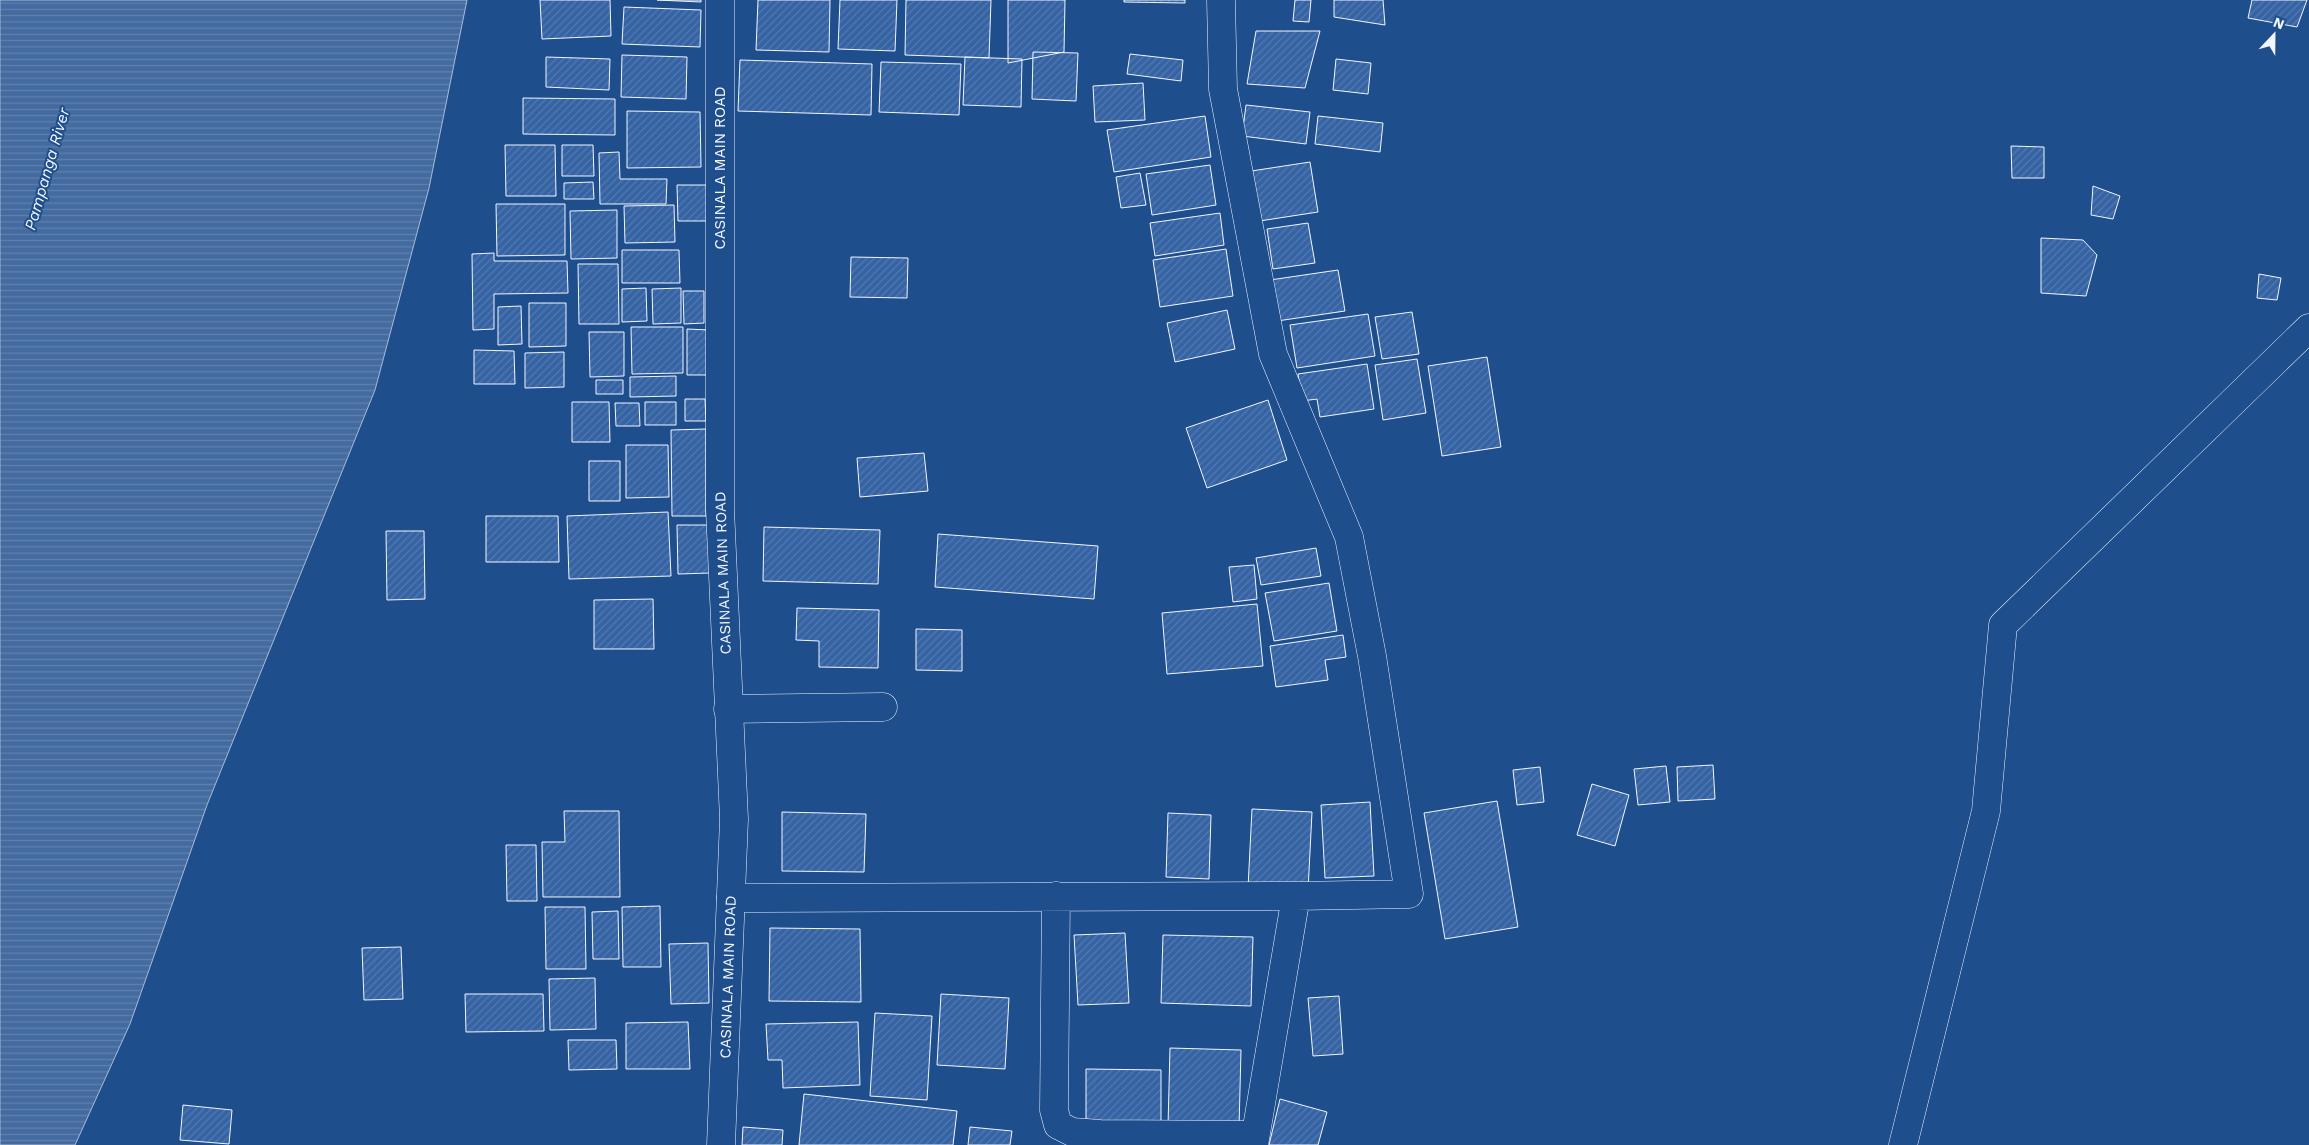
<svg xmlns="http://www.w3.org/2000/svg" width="2309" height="1145" viewBox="0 0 2309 1145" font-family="'Work Sans',sans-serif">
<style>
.water{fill:url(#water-rules);stroke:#a8bbd7}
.building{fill:url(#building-hatch);stroke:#f2f6ff}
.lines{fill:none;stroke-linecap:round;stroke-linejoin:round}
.minor-casing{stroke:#f2f6ff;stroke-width:29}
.tertiary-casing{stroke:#f2f6ff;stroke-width:29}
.minor{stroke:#1f4e8c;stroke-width:28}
.tertiary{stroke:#1f4e8c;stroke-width:28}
.labels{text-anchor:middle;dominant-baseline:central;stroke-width:4;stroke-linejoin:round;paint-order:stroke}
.street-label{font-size:15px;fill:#f2f6ff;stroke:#1f4e8c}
.water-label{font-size:16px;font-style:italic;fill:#f2f6ff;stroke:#1f4e8c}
</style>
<defs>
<pattern id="water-rules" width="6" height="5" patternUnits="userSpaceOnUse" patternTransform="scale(1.25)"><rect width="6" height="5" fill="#446ba0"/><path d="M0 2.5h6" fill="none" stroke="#5f81ae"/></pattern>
<pattern id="building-hatch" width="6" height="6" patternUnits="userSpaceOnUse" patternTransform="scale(1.25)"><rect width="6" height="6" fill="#3563a3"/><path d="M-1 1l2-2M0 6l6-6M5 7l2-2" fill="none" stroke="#537ab1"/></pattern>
</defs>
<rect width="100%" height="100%" fill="#1f4e8c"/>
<path class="water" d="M0 0H467L429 188 375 390 207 805 130 1024 75 1145H0Z"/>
<path class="building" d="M540 0H610L611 36 542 39Z
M657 0H701V2Z
M758 0H830L829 52 756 50Z
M840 0H897L895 51 838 49Z
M906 0H991L989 58 905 55Z
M1008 0H1065L1064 52 1008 63Z
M1124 0H1185V3L1124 2Z
M1295 0H1311L1309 22 1293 21Z
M1334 0H1383L1385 25 1334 17Z
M2252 0H2307L2297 27 2248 18Z
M624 7 701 10 700 47 622 44Z
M1256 31H1320L1305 88 1247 84Z
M1033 52 1078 53 1076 101 1032 99Z
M1130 54 1183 60 1181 81 1127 74Z
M622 55 687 57 686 99 621 97Z
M546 57 610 59 609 90 546 87Z
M965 57 1022 59 1021 107 963 105Z
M1336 59 1371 63 1368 94 1333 90Z
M740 60 872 64 871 115 738 111Z
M881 62 961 64 959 115 879 112Z
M1143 83 1145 120 1095 122 1093 86Z
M523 98 615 99V135L523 134Z
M1246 105 1310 112 1306 144 1242 136Z
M627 111 700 112 701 167 627 168Z
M1205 116 1211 157 1114 172 1107 130Z
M1318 116 1383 123 1380 152 1315 144Z
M505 145H555L556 196H506Z
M562 145H593L594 176H562Z
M2011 146 2044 147V178H2012Z
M619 152 620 179H667L666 204H600L599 153Z
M1310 162 1318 212 1253 222 1245 172Z
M1210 165 1216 205 1152 215 1146 174Z
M1140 173 1146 205 1121 208 1116 177Z
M593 182 594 199H564V183Z
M677 185H707L708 221H678Z
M2093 186 2120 196 2113 219 2091 215Z
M496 204H565V255L497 256Z
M674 205 675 242 625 243 624 206Z
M617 210V258L571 259 570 211Z
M1220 213 1224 245 1155 256 1150 223Z
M1308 223 1315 263 1273 269 1267 229Z
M2041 238 2083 240 2097 255 2086 296 2041 293Z
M1226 249 1233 296 1160 307 1153 260Z
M622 250H679L680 283H622Z
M494 253V261H567L568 293 494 294V329L473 330 472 254Z
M851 257 908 258 907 298 850 297Z
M578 264H618L619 324H579Z
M1338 270 1345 311 1277 321 1270 280Z
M2259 274 2281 278 2277 300 2257 298Z
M646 288 647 321 622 322V289Z
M681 288V323L653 324 652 289Z
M683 291H704V323L684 324Z
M529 303H566V346L529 347Z
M521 306 522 344 498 345V307Z
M1227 310 1235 349 1175 362 1167 323Z
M1412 312 1419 354 1382 359 1375 317Z
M1368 314 1375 356 1297 368 1290 325Z
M631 327H683V373L632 374Z
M687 329 709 330 710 375H687Z
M589 332H624V376L590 377Z
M474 350 514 351 515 384H474Z
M564 352V387L525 388V353Z
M1487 357 1501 447 1442 456 1428 366Z
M1417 359 1426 413 1383 420 1375 365Z
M1367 364 1374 409 1320 417 1317 399 1302 401 1298 374Z
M676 376V396L630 397V377Z
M596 380H623V394H596Z
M685 399H705L706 421H685Z
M1268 400 1287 460 1207 488 1186 428Z
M572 402H609L610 442H572Z
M645 402H676V425H645Z
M615 403H639L640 426H616Z
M706 429V516H672L671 430Z
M626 445H668L669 497 626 498Z
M924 453 928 491 860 497 857 458Z
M589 461H620V501H589Z
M668 512 671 576 569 579 567 516Z
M486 516H558L559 562H486Z
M677 525H709L710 573 678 574Z
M764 527 880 530 878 584 763 581Z
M386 531H424L425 599 387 600Z
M938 534 1098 546 1094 599 935 587Z
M1316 548 1321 576 1261 585 1256 558Z
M1254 565 1257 599 1233 602 1229 567Z
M1329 583 1337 631 1274 641 1265 593Z
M653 599 654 649H594V600Z
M1257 604 1263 666 1167 674 1162 613Z
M797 608 879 610 878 668 819 667V641L796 640Z
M916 629 962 630V671L916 670Z
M1343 635 1346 657 1325 660 1328 680 1276 687 1270 646Z
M1713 765 1715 799 1678 801 1677 767Z
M1666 766 1670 802 1638 805 1634 769Z
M1540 767 1544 802 1517 805 1513 770Z
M1592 784 1629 795 1615 846 1577 835Z
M1497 801 1518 927 1445 939 1424 813Z
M1370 802 1374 876 1325 878 1321 805Z
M1252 809 1312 812 1308 891 1248 888Z
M564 811H619L620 897H543L542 842H565Z
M782 812 866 814 864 872 782 871Z
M1168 813 1211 815 1209 879 1166 877Z
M506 845H536L537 901H507Z
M660 906 661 967H623L622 907Z
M545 907H585L586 969H546Z
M618 911 619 959H593L592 912Z
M770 928 860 929 861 1002 769 1001Z
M1125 933 1129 1003 1078 1005 1074 935Z
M1163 935 1253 937 1251 1006 1161 1003Z
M708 943 709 1003 671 1004 669 944Z
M401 947 403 999 364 1000 362 948Z
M595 978 596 1029 550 1030 549 979Z
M465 994H543L544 1031 466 1032Z
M941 994 1009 998 1005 1069 937 1065Z
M1339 996 1343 1054 1313 1056 1308 998Z
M875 1013 932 1016 927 1100 870 1096Z
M688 1022 690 1069H626V1023Z
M858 1022 860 1085 783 1088 782 1060H768L766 1024Z
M568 1040H616L617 1069 569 1070Z
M1170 1048 1241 1050 1239 1128 1168 1126Z
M1086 1069 1161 1070V1122L1086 1121Z
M804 1094 957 1111 953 1145H799Z
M1280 1099 1327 1112 1318 1145H1269Z
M183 1105 232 1110 229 1144 180 1140Z
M743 1127 783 1130 782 1145H742Z
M970 1127 1012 1131 1010 1145H968Z"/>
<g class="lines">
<defs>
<path id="minor" d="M1221 0 1223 89 1273 354 1349 537 1372 656 1409 894 1296 896 1254 1145
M728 709 883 707
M1056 896 1054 1110 1058 1125 1072 1132 1100 1134 1255 1135
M731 898 1296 896
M1903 1145 1986 811 2003 625 2309 328"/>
<path id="tertiary" d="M720 0V509L734 819 721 1145"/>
</defs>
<use href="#minor" class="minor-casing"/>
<use href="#tertiary" class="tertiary-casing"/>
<use href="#minor" class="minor"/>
<use href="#tertiary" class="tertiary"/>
</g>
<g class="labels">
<g class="street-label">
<text transform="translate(720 168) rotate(-90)">CASINALA MAIN ROAD</text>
<text transform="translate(723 573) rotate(-92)">CASINALA MAIN ROAD</text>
<text transform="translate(728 977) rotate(-88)">CASINALA MAIN ROAD</text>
</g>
<g class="water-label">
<text transform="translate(47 169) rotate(-74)">Pampanga River</text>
</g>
</g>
<g transform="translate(2274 35) rotate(22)" stroke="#1f4e8c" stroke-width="4" paint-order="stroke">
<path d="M0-4L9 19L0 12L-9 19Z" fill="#f2f6ff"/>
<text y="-8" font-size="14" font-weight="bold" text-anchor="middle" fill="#f2f6ff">N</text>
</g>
</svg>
